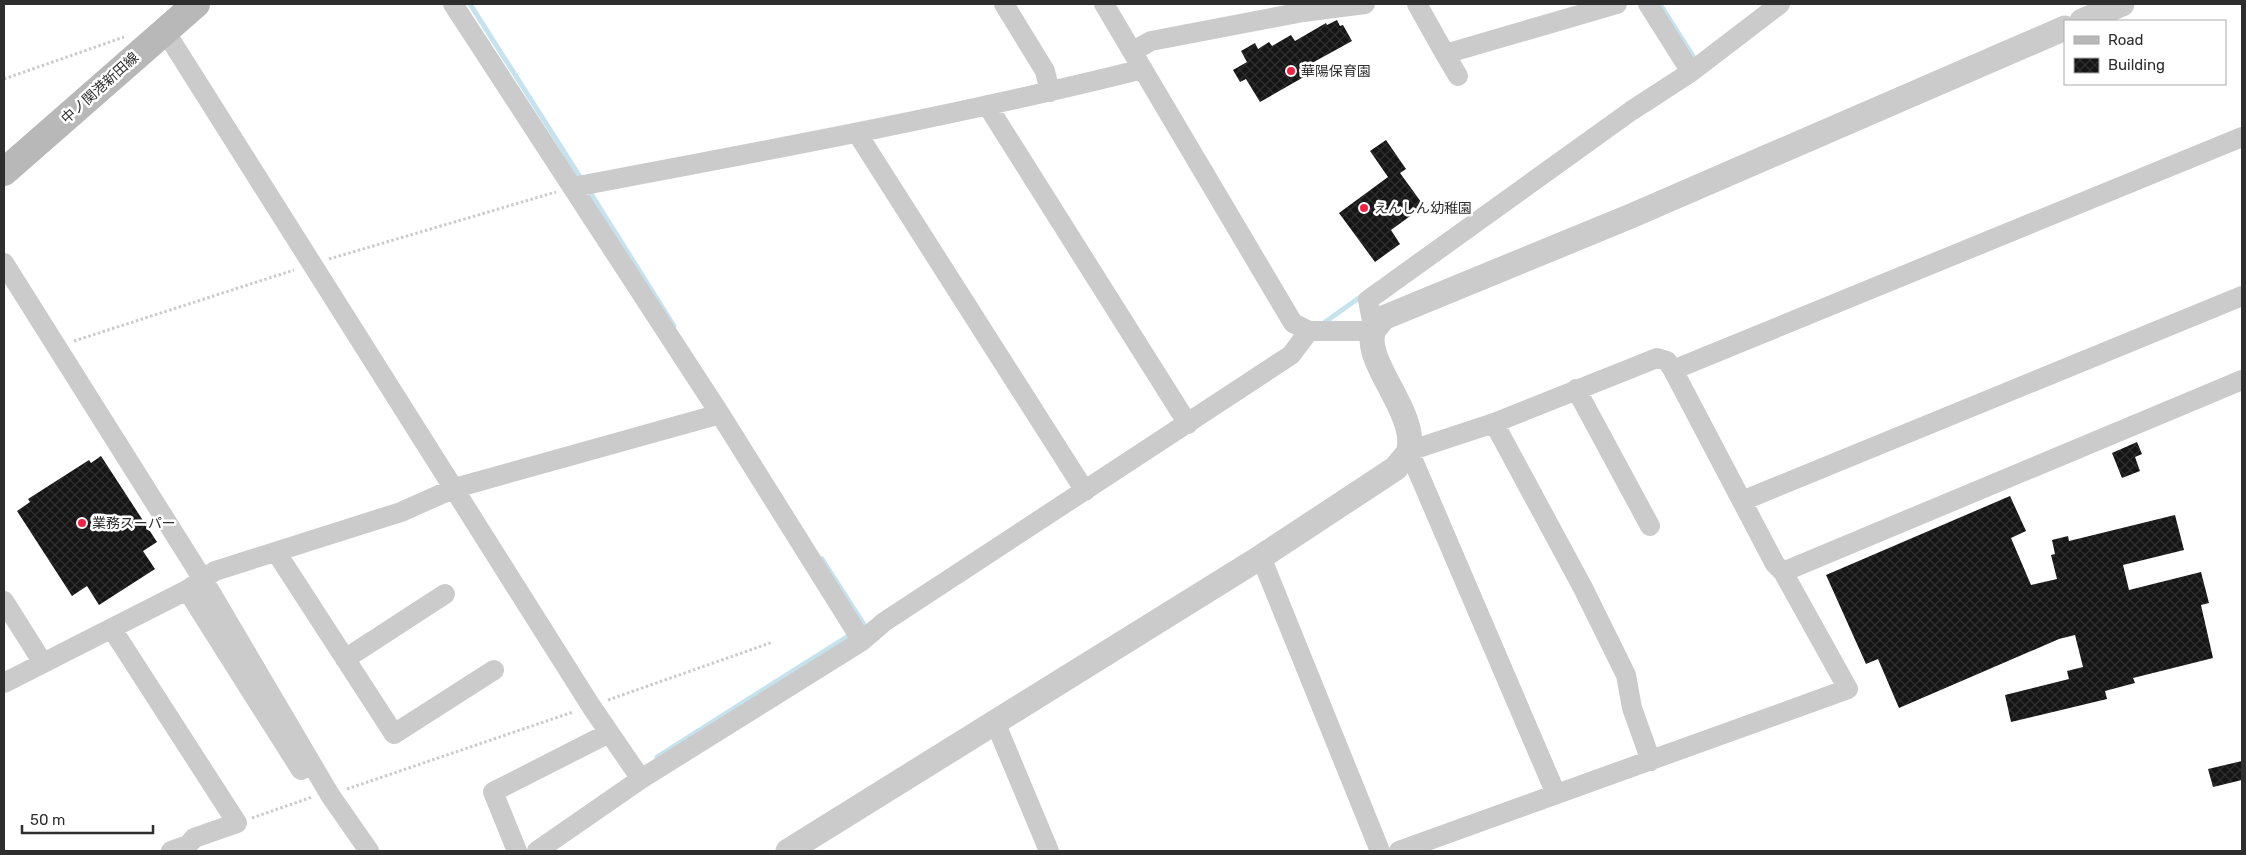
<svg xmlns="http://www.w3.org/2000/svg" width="2246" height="855" viewBox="0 0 2246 855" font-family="Rubik,'Noto Sans JP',sans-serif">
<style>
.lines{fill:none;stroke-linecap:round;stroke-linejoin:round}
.stream{stroke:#c5e3ef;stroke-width:5}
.building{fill:url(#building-cross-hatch)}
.path{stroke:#cbcbcb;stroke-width:3;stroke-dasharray:2.5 2.5;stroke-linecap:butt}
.minor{stroke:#cbcbcb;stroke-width:20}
.tertiary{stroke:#cbcbcb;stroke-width:25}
.secondary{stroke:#b8b8b8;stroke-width:28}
.poi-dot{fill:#f52145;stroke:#fff;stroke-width:2}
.labels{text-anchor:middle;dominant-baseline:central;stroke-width:5;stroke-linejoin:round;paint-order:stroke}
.poi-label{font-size:14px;fill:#2e2e2e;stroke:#fff;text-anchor:start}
.street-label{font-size:14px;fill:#2e2e2e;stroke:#fff}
</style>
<defs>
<pattern id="building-cross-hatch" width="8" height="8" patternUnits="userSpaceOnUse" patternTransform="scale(1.25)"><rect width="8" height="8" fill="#151515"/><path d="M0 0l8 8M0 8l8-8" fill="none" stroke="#2f2f2f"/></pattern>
</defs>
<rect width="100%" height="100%" fill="#fff"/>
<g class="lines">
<path class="stream" d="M470 4 582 180
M1660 4 1696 61
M588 189 674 326
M1321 325 1363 295
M822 559 865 626
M657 757 853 633"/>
</g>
<path class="building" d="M1337 20 1340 26 1343 25 1352 41 1312 63 1316 70 1260 102 1246 79 1240 82 1233 70 1247 62 1241 51 1255 43 1258 49 1269 42 1272 46 1291 35 1295 41 1326 23 1327 25Z
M1386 140 1406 169 1400 173 1424 206 1391 230 1400 244 1375 262 1339 213 1388 177 1370 151Z
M2137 442 2142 454 2135 457 2140 471 2122 478 2112 453Z
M101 456 157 542 143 551 155 569 99 605 87 586 72 596 17 511 30 502 28 499 89 460 91 463Z
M2010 496 2026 531 2011 538 2031 585 2057 579 2051 555 2055 554 2052 540 2068 536 2069 541 2175 515 2184 550 2123 565 2129 590 2201 572 2209 603 2201 605 2213 658 2133 678 2135 683 2105 691 2107 699 2011 722 2005 695 2069 679 2067 671 2083 667 2075 635 2059 639 1899 708 1878 659 1866 664 1826 575Z
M2242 761V780L2213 787 2208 769Z"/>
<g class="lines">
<path class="path" d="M4 79 124 37
M329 259 556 192
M74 341 294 270
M608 700 773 642
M347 789 573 712
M252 818 312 797"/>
<path class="minor" d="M453 4 720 414 862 641
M1004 4 1045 71 1050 92
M1104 4 1293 323 1309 331H1374L1368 300 1631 111 1691 72 1780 4
M1417 4 1445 54 1617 4
M1648 4 1691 72
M165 31 591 706 641 779
M1133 51 1151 41 1303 12 1365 4
M1445 54 1458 76
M987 105 1188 424
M857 133 1085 491
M573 187C764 151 955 116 1143 69
M4 263 204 581 330 795 369 851
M1673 370 2242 137
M1576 389 1650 526
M1494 423 1583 588 1626 675 1632 708 1651 761
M1742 501 2242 296
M276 552 394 734 494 670
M1261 557 1380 851
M1783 572 2242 380
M187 590 301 770
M4 601 43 663
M112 629 237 823 194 838 188 845 171 851
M345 659 445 594
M4 683 187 590 215 571 401 512 455 488 720 414
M995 722 1049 851
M517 851 493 792 609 733
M537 851 641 779 862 641 884 622 1291 355 1309 331
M1399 851 1848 689 1783 572 1775 564 1673 370 1667 361 1657 358 1494 423 1409 451 1556 794"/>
<path class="tertiary" d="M2082 21 2122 4
M788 851 1261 557 1396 468C1400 462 1408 455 1409 449 1417 412 1361 359 1374 330 1376 326 1381 322 1383 318L1631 216 2065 28"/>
<path class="secondary" d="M4 172 196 4"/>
</g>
<g class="poi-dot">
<circle cx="1291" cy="71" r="5"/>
<circle cx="1364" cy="208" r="5"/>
<circle cx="82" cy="523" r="5"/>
</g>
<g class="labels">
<g class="poi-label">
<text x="1301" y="71">華陽保育園</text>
<text x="1374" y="208">えんしん幼稚園</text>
<text x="92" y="523">業務スーパー</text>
</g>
<g class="street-label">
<text transform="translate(100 88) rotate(-42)">中ノ関港新田線</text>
</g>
</g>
<rect width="2246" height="855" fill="none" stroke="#2e2e2e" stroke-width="10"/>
<rect x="2064" y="20" width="162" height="65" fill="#ffffff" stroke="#ababab"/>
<rect x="2074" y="36" width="25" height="8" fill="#b8b8b8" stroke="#ababab"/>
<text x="2108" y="45" font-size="15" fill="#2e2e2e">Road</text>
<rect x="2074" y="58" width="25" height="15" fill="url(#building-cross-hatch)" stroke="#ababab"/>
<text x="2108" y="70" font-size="15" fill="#2e2e2e">Building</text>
<path d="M22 825v8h131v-8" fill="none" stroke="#2e2e2e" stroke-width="2.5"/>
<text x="30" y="825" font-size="15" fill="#2e2e2e" stroke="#ffffff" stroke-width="4" paint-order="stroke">50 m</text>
</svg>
